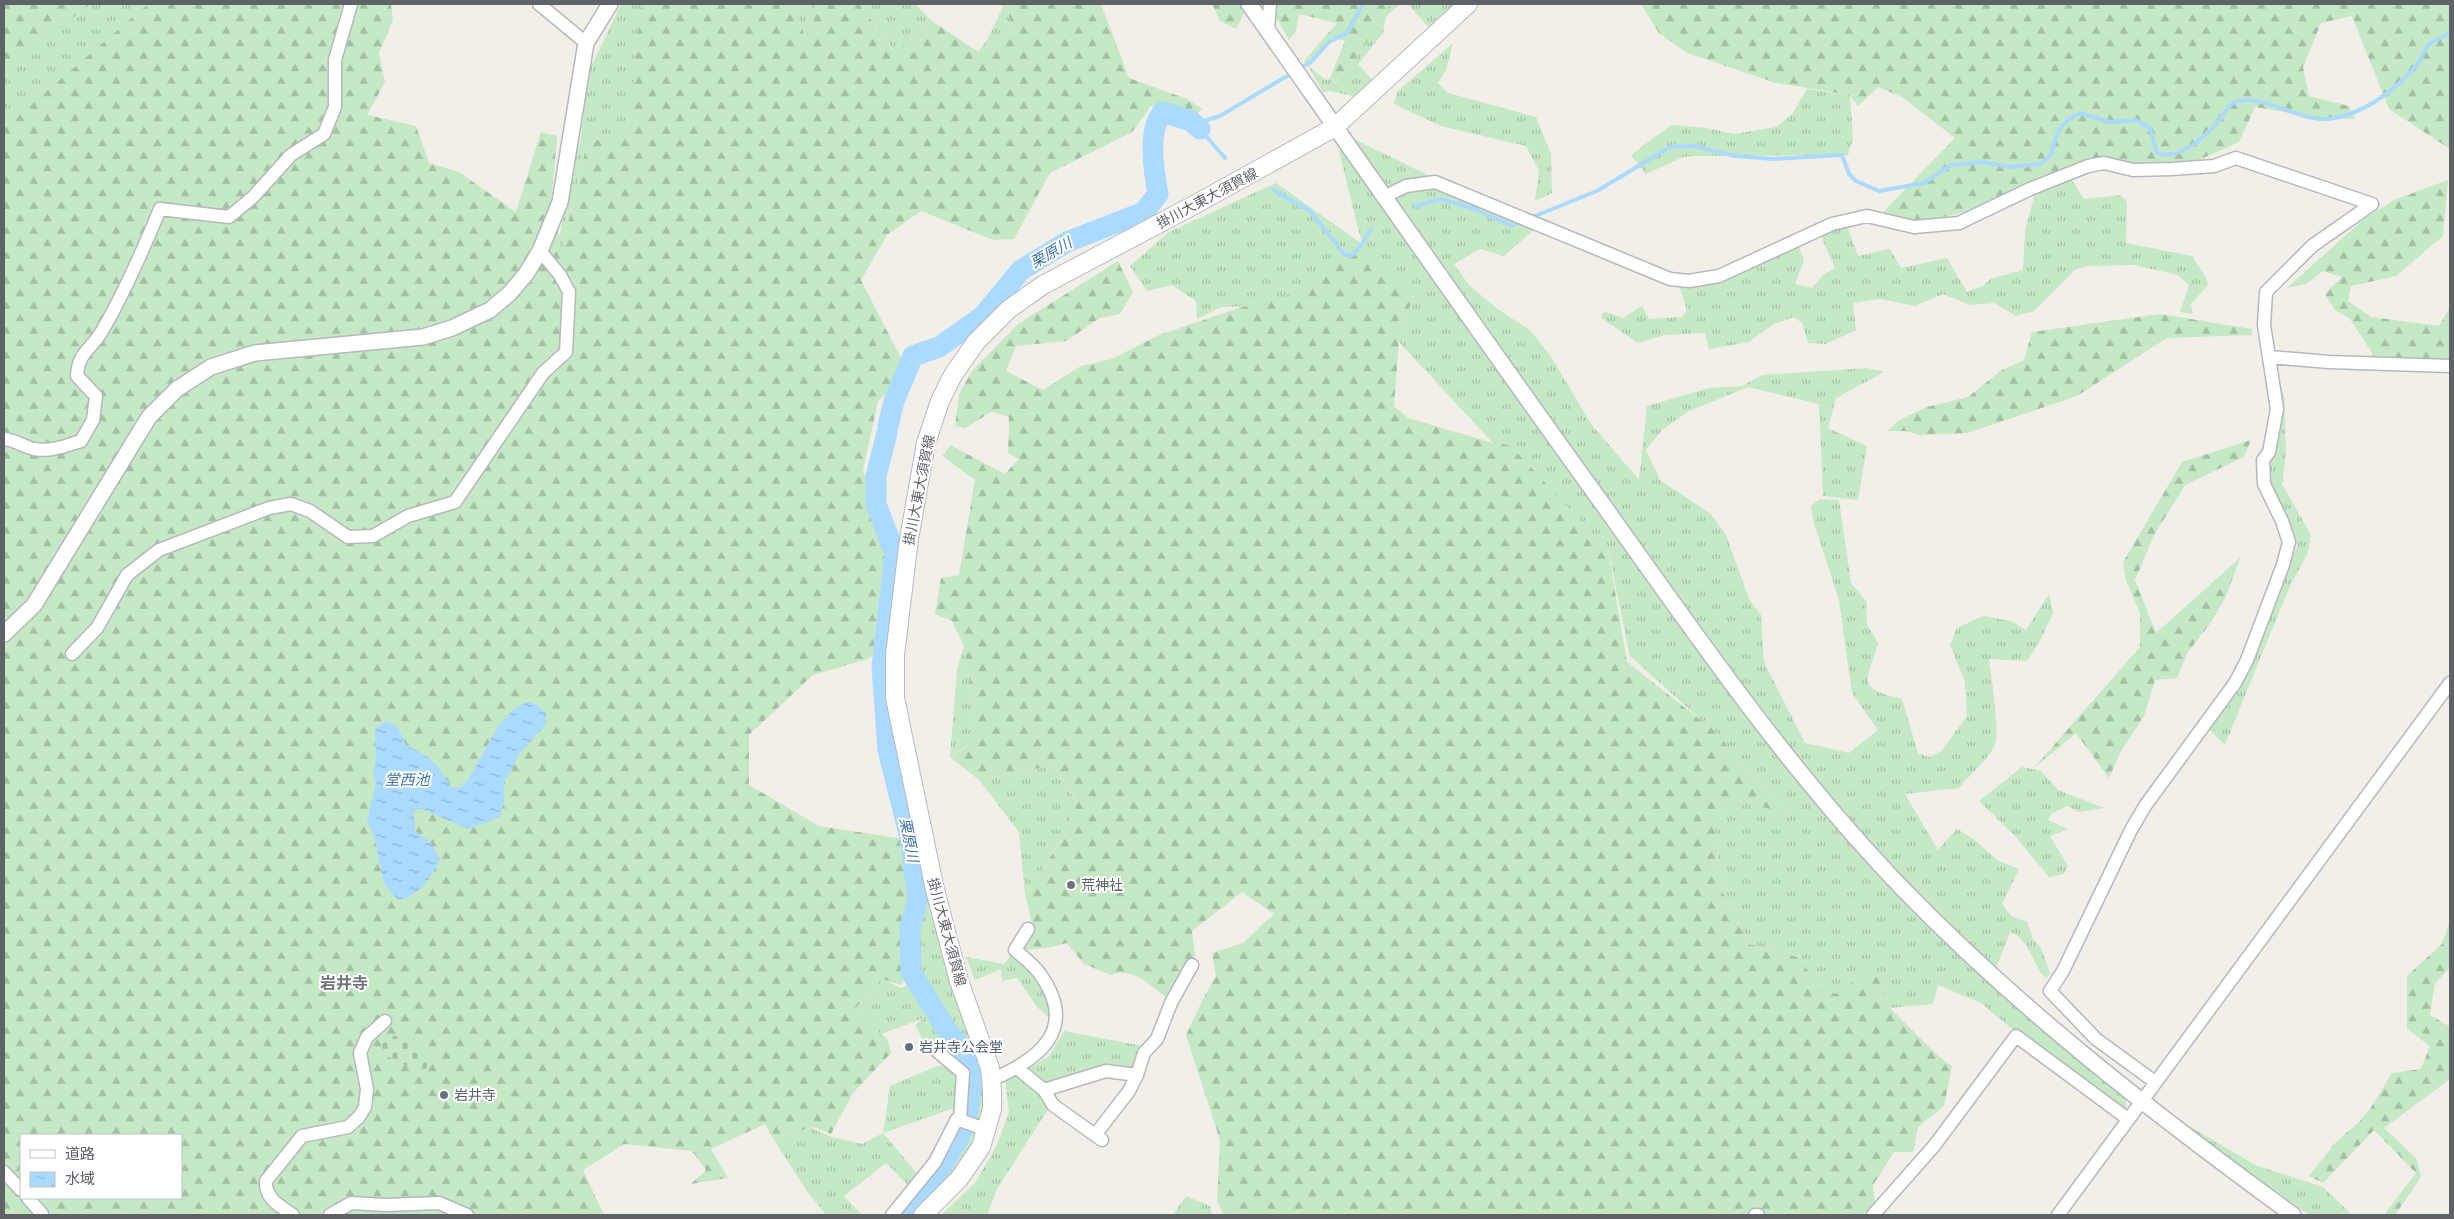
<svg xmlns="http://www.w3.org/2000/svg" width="2454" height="1219" viewBox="0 0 2454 1219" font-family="Raleway,'Noto Sans JP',sans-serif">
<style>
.grass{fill:url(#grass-tufts);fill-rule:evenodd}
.forest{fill:url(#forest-firs);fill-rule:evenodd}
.cemetery{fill:url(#cemetery-stones)}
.water{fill:url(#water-ripples)}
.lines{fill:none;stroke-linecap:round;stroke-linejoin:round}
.stream{stroke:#aadaff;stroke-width:4}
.river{stroke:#aadaff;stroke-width:21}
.minor-casing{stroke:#b5b8bc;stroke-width:15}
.tertiary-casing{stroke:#b5b8bc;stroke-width:18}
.secondary-casing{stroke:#b6babf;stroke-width:20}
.minor{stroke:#fff;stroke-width:12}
.tertiary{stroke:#fff;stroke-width:15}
.secondary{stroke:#fff;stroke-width:18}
.worship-dot{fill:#6b7280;stroke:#fff;stroke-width:2}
.service-dot{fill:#5c6f8a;stroke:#fff;stroke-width:2}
.labels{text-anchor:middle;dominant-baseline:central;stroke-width:4;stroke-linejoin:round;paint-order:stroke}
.street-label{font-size:14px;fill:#5f6368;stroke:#fff}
.worship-label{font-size:14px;fill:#5b616d;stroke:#fff;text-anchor:start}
.service-label{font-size:14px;fill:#4e5e75;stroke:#fff;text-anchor:start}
.water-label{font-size:15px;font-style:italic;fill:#4174aa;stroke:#fff}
.quarter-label{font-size:16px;font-weight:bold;fill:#70757a;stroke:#fff}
</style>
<defs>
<pattern id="grass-tufts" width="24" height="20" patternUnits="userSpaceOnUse" patternTransform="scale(1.25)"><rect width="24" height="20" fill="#c5e8c5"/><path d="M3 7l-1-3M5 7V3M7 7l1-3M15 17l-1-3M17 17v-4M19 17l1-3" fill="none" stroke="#a3c0a4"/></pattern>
<pattern id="forest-firs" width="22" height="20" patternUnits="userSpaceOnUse" patternTransform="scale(1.25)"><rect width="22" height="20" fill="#c5e8c5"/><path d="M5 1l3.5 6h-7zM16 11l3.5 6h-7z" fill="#a3c0a4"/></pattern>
<pattern id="cemetery-stones" width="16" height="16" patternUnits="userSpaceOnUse" patternTransform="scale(1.25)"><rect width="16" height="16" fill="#c5e8c5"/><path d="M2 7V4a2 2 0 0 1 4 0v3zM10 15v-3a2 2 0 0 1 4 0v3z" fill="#a3c0a4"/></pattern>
<pattern id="water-ripples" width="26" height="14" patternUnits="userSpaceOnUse" patternTransform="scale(1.25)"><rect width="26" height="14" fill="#aadaff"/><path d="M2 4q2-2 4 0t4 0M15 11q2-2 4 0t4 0" fill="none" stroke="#8eb4d2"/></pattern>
</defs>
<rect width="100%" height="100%" fill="#f1efe8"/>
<path class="grass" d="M4 4H193L4 182Z
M621 4H646L640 10 632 131 587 143 566 232 563 254 549 249 560 234 567 194 581 137 587 75Z
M792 4H816L806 39Z
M859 4H915L932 21 895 52Z
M1002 4H1007L1011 29 980 53 978 52 987 40 1002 9Z
M1394 4H1400L1386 16 1383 33 1358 64 1375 82 1354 96 1329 91 1323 92 1308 66 1326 80 1330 78 1336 83 1364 45 1387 7Z
M1408 4H1456L1430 29Z
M1453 43 1446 70 1438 83 1448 93 1536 117 1551 154 1552 193 1535 201 1539 171 1526 146 1441 126 1394 104 1397 92Z
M1807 89 1850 95 1853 139 1848 155 1696 156 1683 157 1646 174 1631 155 1671 125 1707 128 1734 134 1776 127 1792 114Z
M1352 138 1536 228 1504 256 1480 249 1454 264 1469 285 1496 308 1530 330 1552 358 1591 424 1639 480 1647 406 1709 388 1742 386 1762 375 1867 368 1884 372 1836 398 1828 428 1867 446 1858 500 1823 496 1819 404 1748 387 1687 412 1662 430 1646 450 1660 480 1711 514 1726 535 1749 599 1761 615 1764 662 1805 743 1849 753 1878 730 1852 693 1839 600 1813 520 1811 506 1820 499 1839 500 1851 583 1866 601 1867 624 1878 643C1868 681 1853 687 1902 699L1918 753 1930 757 1941 751 1967 716 1965 682 1950 645 1957 628 1983 616 2011 621 2026 630 2049 594 2053 613 2039 643 2027 661 1989 659C1991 676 2001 734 1994 747 1986 762 1970 774 1959 788L1905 794 1938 850 1957 829 1975 840 1997 860 2019 869 2002 904 2011 916 2027 922 2033 939 2041 948 2050 974 2046 978C2034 969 2030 938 2010 932L1991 981 2126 1100V1109L2105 1098 2017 1033 1981 1003 1938 985 1933 1004 1890 1008 1878 977 1844 994 1818 992 1801 958 1749 944 1722 891 1715 828 1731 799 1793 814 1735 760 1711 729 1630 656 1608 550 1493 443 1399 342 1414 293 1283 298 1266 306 1221 307 1197 319 1196 301 1172 285 1147 291 1130 266 1169 232 1276 183 1362 244 1339 151Z
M2069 176 2084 199 2120 195 2127 202 2126 243 2192 256 2206 278 2208 285 2191 304 2193 314 2180 312 2189 285 2178 275 2134 265 2088 266 2075 270 2034 311 2016 316 1994 303 1970 305 1943 294 1915 306 1880 299 1853 303 1856 330 1826 344 1808 343 1802 323 1794 317 1774 324 1749 342 1709 349 1705 333 1665 335 1638 343 1601 318 1604 311 1623 318 1642 306 1649 319 1682 317 1687 310 1679 285 1799 246 1804 261 1795 284 1812 288 1823 275 1835 268 1820 234 1847 226 1858 256 1890 249 1901 268 1947 258 1967 292 1983 286 1990 279 2023 270 2025 230 2036 190Z
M2275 367 2284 396 2286 454 2282 484 2310 533C2312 555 2297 569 2289 589 2267 641 2246 693 2225 745L2209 729 2298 545 2267 483 2278 417Z
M964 646 976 725 967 745 950 757 957 669Z
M1054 765 1077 804 1056 849 1025 894 1019 832 979 780Z
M2022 767 2041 771 2058 790 2104 808 2079 812 2067 806 2051 814 2048 820 2068 829 2050 836 2068 866 2064 874 2049 877 2015 836 1979 801Z
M925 887C934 921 944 956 953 990 966 1038 1001 1084 977 1136 966 1161 932 1194 913 1215H892L937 1163 960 1102 951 1109 883 1133 919 1176 909 1186 886 1163 844 1196 862 1215H826L806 1190 773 1138 811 1128 832 1137 862 1144 883 1133 890 1086 940 1065 951 1068 943 1049 924 1042 915 1025 924 1018 879 1035 878 1031 855 1009 881 979 901 988 907 985 908 978 923 1008 909 972 908 953 914 962ZM923 977 950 1015 969 1050 944 1019ZM973 1107 966 1140 942 1171V1170Z
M1015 950 1042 980 1053 1021 1038 1008 1017 978 1002 981 1001 969 975 980 966 957 1004 964Z
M1064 1031 1143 1046 1133 1075 1101 1067 1044 1086 1026 1070 1049 1056Z
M1019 1075 1052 1103 997 1189 987 1215H941L975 1183 997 1145 1009 1112 1005 1079Z
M2154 1105 2255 1165 2323 1187 2352 1215H2309Z
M1186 1196 1210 1206 1212 1215H1173Z"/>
<path class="forest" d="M4 4H90L33 50 4 66Z
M148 4H391L393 20 379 53 385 82 367 115 416 126 429 163 459 172 516 212 541 132 557 136 551 206 563 253 566 232 587 143 632 130 631 110 640 9 646 4H792L806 39 815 4H859L895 52 932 21 980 53 1011 29 1007 4H1101L1129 78 1187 99 1202 109 1194 117 1151 106 1132 132 1050 173 1014 239 993 240 921 211 887 235 861 280 908 372 878 401 863 470 891 548 883 571 873 655 868 659 813 675 749 735V785L819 826 904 839 912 891 906 977 901 985 881 979 855 1009 888 1040 891 1053 853 1093 831 1134 814 1127 773 1138 765 1124 711 1149 728 1178 691 1184 706 1170 692 1151 624 1144 583 1170 604 1215H4V128ZM21 1135H181V1198H21Z
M1212 4H1240L1245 11 1236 29 1220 21Z
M1277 4H1394L1387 7 1365 45 1336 82 1330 78 1345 41 1333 37 1309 67 1304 61 1337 23 1299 14 1296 31 1289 40 1276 17Z
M1641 4H2450V149L2389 109 2352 16 2321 23 2303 67 2309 96 2349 106 2355 119 2320 118 2255 107 2239 142 2192 163 2150 170 2115 161 1983 208 1907 225 1883 212 1955 138 1902 97 1878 87 1858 106 1850 95 1776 83 1687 53 1659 33Z
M2448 180 2443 236 2396 276 2351 286 2348 301 2371 317 2439 326 2450 307V359L2369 363 2373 354 2350 319 2335 310 2325 294 2342 277 2323 271 2306 284 2287 288 2364 219 2394 200Z
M1365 247 1414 293 1399 342 1394 406 1408 418 1493 443 1510 445 1608 550 1627 662 1721 736 1735 760 1794 815 1731 799 1715 828 1722 891 1749 944 1801 958 1819 992 1844 994 1858 972 1878 977 1890 1008 1937 1055 1952 1066 1944 1106 1918 1127 1913 1152H1894L1873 1185 1875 1203 1868 1212 1859 1215H1224L1217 1201 1220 1140 1186 1035C1196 1015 1203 996 1216 977L1212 953 1243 943 1274 914 1242 892 1192 931 1195 956 1168 999C1150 986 1134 966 1111 975L1084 964 1067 943 1052 947 1020 951 1032 923 1025 894 1056 849 1077 803 1054 765 979 780 950 757 966 747 976 725 964 646 952 621 935 614 941 578 959 575 975 480 943 456 950 445 1005 474 1019 459 1008 453 1009 417 991 412 965 428 955 426 959 394 972 371 1018 324 1118 261 1133 292 1120 314 1100 318 1066 341 1016 346 1006 371 1043 390 1081 366 1112 359 1159 335 1242 307 1283 298Z
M2160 314 2252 329V335L2167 338 2077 396 1967 433 1920 435 1905 431H1887L1899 420 1927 407 1968 397 2002 370 2024 360 2032 332Z
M2251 440 2244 457 2185 485 2154 535 2135 580 2156 633 2241 557 2225 598 2212 621 2188 652 2177 678 2155 680 2144 716 2120 753 2109 778 2076 733 2033 769 2140 647V613L2125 577 2123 562 2182 462Z
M2450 921V968L2435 983 2430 1015 2449 1026 2450 1031V1079L2384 1128 2416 1158 2421 1177 2395 1215H2384L2416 1173 2374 1130 2323 1183 2309 1176 2336 1142 2358 1123 2370 1109 2392 1073 2421 1069 2430 1046 2407 1029V976L2442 944Z"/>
<path class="cemetery" d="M384 1035 414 1038 427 1061 426 1075 380 1053Z"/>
<path class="water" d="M527 702 537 705 546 713V724L517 757 512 770 504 781V802L500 817 468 829 420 808 414 811 415 831 430 842 440 859C432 877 419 897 398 900L384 884 374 836 367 821 376 783 373 773 376 759 375 729 386 721 397 726 406 745 427 756 438 767 452 788H461C485 761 492 717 527 702Z"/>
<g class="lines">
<path class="stream" d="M1298 69 1311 62 1329 42 1347 33 1363 4
M1225 158 1200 129 1207 120 1220 116 1292 73
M1273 190 1310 211 1344 254 1351 256 1360 247 1371 229
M1415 206 1440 199 1469 207 1511 225 1521 222
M1530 218 1597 191 1670 147 1694 146 1735 156 1774 159 1842 155 1849 174 1856 181 1879 191 1924 183 1951 165 1982 162 2011 167 2040 164 2050 156 2059 129 2069 119 2080 113 2110 122 2135 120 2150 128 2157 153C2180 161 2204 137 2218 122 2223 115 2228 105 2235 102 2257 92 2299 121 2327 119 2362 116 2398 89 2419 62 2422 57 2424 50 2428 45 2431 42 2445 36 2450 32"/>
<path class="river" d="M888 426 894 401 913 356 939 347 983 316 1021 270 1067 242 1144 212 1158 194C1154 173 1147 129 1163 112L1191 121 1200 129
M887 433 876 476V504L895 554 882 667 888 750 910 838 918 898 910 927 911 972 946 1029 969 1057 973 1076 967 1118 958 1139 941 1167 903 1215"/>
<defs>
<path id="minor" d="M539 4 586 43
M1268 30 1270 4
M1384 197 1406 186 1435 182 1670 279 1689 281 1719 276 1832 224 1867 216 1914 227 1959 223 2030 189 2088 166 2104 163 2133 170 2172 169 2214 166 2236 158 2372 204 2312 246 2266 292 2264 325 2277 409 2269 452 2263 460 2264 484 2282 521 2289 542 2283 565 2247 660 2235 683 2145 806 2131 830 2063 971 2050 991 2096 1039 2155 1082
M2270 357 2329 362 2450 366
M4 439C15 440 23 446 34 449 51 452 65 446 81 441L93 420 96 396 77 376C78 352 91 350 102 331 125 292 143 250 160 209L229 217 253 197 291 155 324 134 335 107V60L351 4
M72 654 97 628 127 575 159 550 269 508 291 504 310 511 348 537 373 536 408 516 455 502 543 373 566 352 569 292 560 275 540 251
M938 1052 963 1073 960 1120
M1017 1068 1044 1090 1106 1071 1137 1075 1144 1053 1157 1039 1171 1003 1192 965
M991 1080C1040 1059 1079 1029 1040 974 1034 965 1023 957 1015 950L1028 929
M1044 1090 1053 1105 1102 1140
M1095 1135 1129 1091 1137 1075
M4 1172 21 1190
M28 1198 42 1214
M293 1215C280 1206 265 1199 266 1181L302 1136 348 1127 359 1117 365 1107 367 1089 360 1053 367 1037 385 1021
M330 1215 351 1203 386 1205 439 1203 467 1215
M892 1215 935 1162 957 1119 987 1130
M1755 1215H1758
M1873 1215 1934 1146 2016 1036 2128 1119
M2058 1215 2450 683"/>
<path id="tertiary" d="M1249 4C1367 172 1484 340 1604 506 1698 638 1790 772 1903 889 2021 1011 2156 1115 2293 1215
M4 634 34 605 149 417 177 389 211 367 255 353 423 337 452 328 490 310 510 293 526 274 540 251 560 202 586 43 610 4"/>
<path id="secondary" d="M923 1215 959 1179 981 1147 992 1109V1090L990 1068 959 981 935 890 895 698V655L909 539 926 443 940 401 953 375 976 342 1009 309 1043 285 1194 205 1335 127 1468 4"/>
</defs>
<use href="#minor" class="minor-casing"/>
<use href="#tertiary" class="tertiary-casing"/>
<use href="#secondary" class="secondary-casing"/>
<use href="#minor" class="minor"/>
<use href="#tertiary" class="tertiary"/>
<use href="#secondary" class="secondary"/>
</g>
<g class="worship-dot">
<circle cx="1071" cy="885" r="5"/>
<circle cx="444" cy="1095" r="5"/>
</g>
<circle class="service-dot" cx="909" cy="1047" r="5"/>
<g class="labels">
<g class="street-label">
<text transform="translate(1207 198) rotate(-28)">掛川大東大須賀線</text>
<text transform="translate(919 490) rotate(-79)">掛川大東大須賀線</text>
<text transform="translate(947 932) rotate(75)">掛川大東大須賀線</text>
</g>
<g class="worship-label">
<text x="1081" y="885">荒神社</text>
<text x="454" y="1095">岩井寺</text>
</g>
<g class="service-label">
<text x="919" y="1047">岩井寺公会堂</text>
</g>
<g class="water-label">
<text transform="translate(1051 253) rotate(-30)">栗原川</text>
<text x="407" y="780">堂西池</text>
<text transform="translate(909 840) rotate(79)">栗原川</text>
</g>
<g class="quarter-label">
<text x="344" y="983">岩井寺</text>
</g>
</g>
<rect width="2454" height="1219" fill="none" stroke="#5f6368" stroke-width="10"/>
<rect x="20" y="1134" width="162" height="65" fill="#ffffff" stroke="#bfc1c3"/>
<rect x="30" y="1150" width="25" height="8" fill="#ffffff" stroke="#bfc1c3"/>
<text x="65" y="1159" font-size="15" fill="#5f6368">道路</text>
<rect x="30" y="1172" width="25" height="15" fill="url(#water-ripples)" stroke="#bfc1c3"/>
<text x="65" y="1184" font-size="15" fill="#5f6368">水域</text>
</svg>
